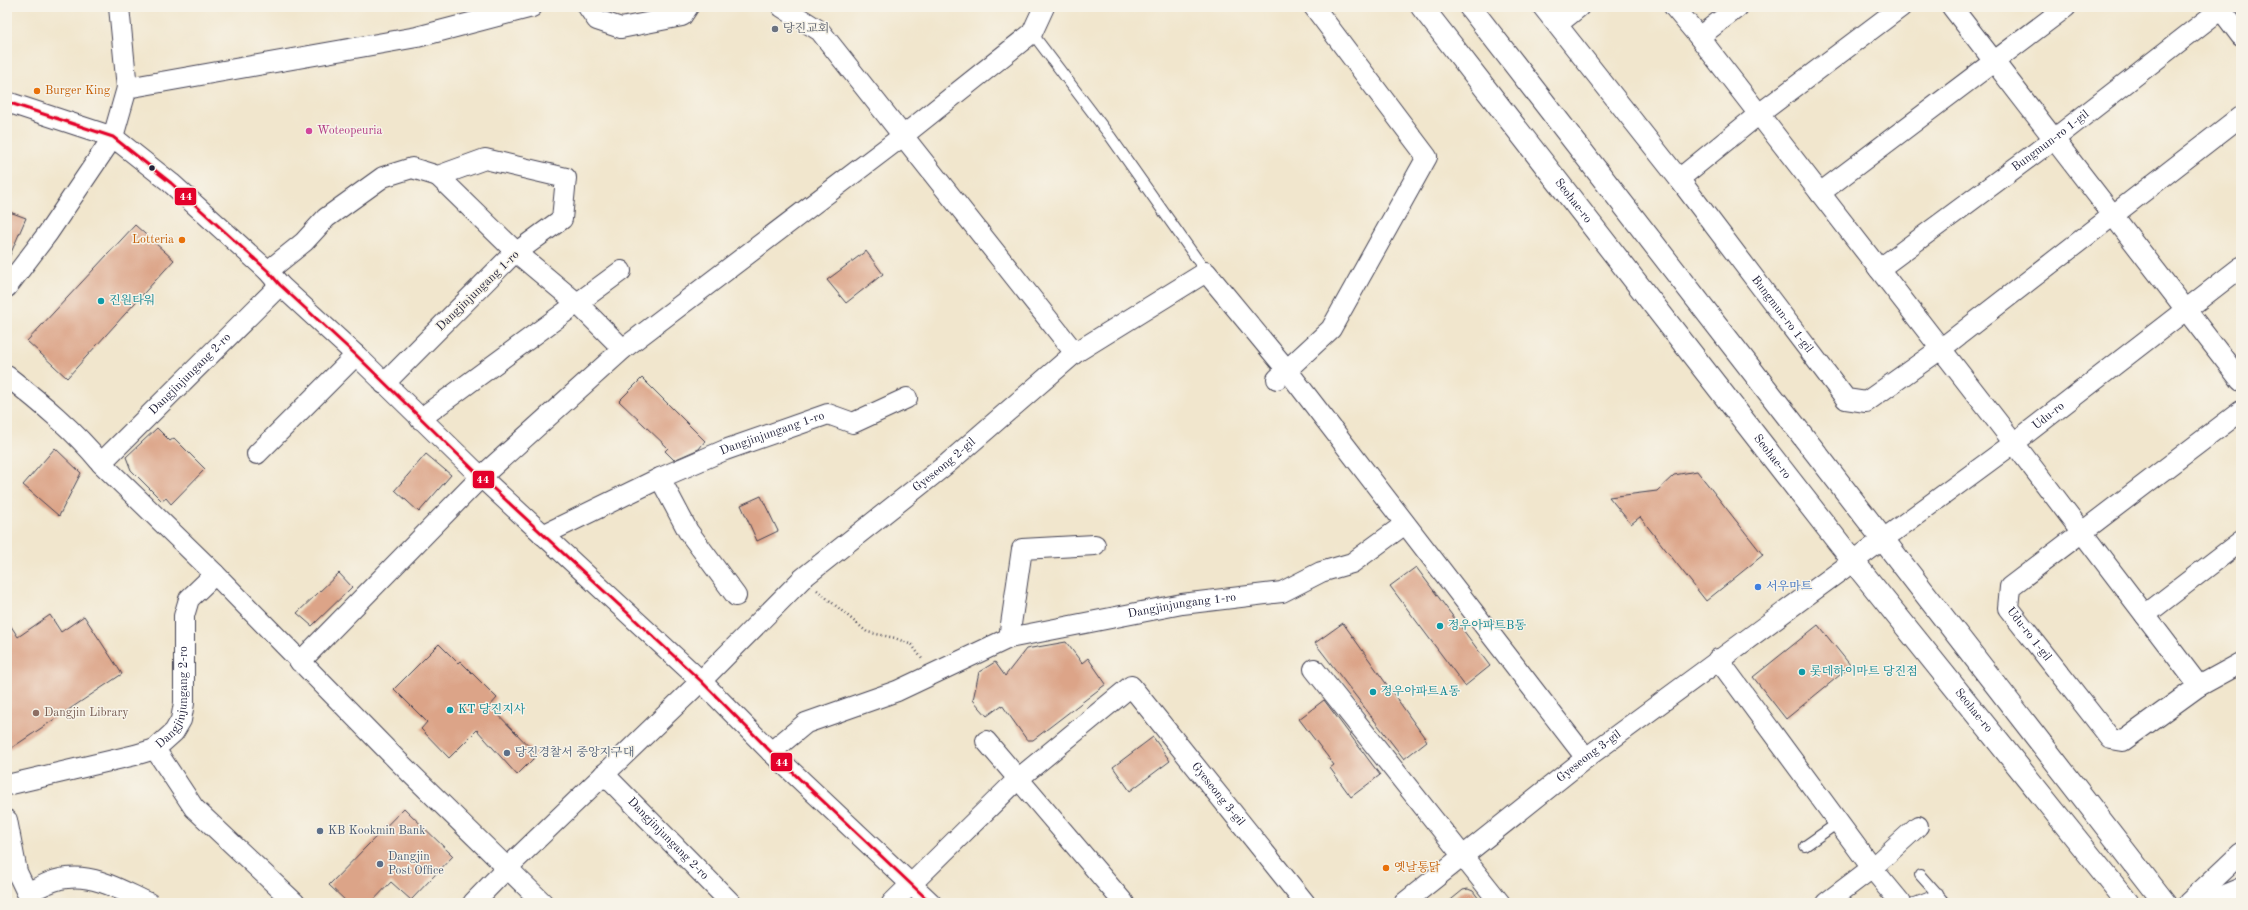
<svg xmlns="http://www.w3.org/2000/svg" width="2248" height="910" viewBox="0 0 2248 910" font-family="'Old Standard TT','Noto Serif KR',serif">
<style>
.building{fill:#dca488}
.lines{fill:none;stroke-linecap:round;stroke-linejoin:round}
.service-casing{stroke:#413f51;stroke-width:12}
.minor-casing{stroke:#413f51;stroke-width:22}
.primary-casing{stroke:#413f51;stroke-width:24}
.path{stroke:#413f51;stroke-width:2.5;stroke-dasharray:1 3;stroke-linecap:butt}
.service{stroke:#fff;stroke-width:10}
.minor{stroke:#fff;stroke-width:20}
.primary{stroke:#fff;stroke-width:22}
.bus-1-casing{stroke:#f7f3e8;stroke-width:6}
.bus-1{stroke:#e4002b;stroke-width:3}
.worship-dot{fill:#6b7280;stroke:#f7f3e8;stroke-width:1.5}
.food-dot{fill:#e8710a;stroke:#f7f3e8;stroke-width:1.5}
.hotel-dot{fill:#d1479c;stroke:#f7f3e8;stroke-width:1.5}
.bus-dot{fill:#22223b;stroke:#f7f3e8;stroke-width:1.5}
.culture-dot{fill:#0f9aa8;stroke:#f7f3e8;stroke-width:1.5}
.shop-dot{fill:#3f7fe0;stroke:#f7f3e8;stroke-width:1.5}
.education-dot{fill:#8d6e63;stroke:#f7f3e8;stroke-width:1.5}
.service-dot{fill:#5c6f8a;stroke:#f7f3e8;stroke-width:1.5}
.labels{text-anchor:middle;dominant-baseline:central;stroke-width:3;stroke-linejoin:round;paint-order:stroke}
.worship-label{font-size:12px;fill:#5b616d;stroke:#f7f3e8;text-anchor:start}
.food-label{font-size:12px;fill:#c56008;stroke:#f7f3e8;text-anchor:start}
.hotel-label{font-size:12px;fill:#b23c85;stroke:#f7f3e8;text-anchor:start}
.street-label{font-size:12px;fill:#22223b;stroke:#f7f3e8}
.culture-label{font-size:12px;fill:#0d838f;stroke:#f7f3e8;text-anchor:start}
.shop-label{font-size:12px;fill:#366cbe;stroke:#f7f3e8;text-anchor:start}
.education-label{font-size:12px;fill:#785e54;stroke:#f7f3e8;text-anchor:start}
.service-label{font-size:12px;fill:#4e5e75;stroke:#f7f3e8;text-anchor:start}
.line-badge{stroke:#f7f3e8;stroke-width:1.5}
.badge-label{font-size:11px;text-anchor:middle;font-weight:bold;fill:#fff}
</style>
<rect width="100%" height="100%" fill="#f7f3e8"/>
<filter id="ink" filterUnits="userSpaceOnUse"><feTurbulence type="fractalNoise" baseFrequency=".025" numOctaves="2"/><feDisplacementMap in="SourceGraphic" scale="8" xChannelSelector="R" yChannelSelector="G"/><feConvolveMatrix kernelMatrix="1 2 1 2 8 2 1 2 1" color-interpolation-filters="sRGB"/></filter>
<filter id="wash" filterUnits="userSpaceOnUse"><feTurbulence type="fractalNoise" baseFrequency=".012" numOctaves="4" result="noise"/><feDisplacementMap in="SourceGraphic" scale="16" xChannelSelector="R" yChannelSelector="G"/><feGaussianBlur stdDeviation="0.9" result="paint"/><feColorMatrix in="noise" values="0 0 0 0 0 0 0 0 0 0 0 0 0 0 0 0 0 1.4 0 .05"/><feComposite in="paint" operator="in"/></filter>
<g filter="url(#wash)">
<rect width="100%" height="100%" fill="#f1e6cd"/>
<g id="blocks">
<path class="building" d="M7 211 26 218 7 262Z
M135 225 174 260 67 378 27 341Z
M866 251 883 274 846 303 827 280Z
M642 378 705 441 699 449 674 460 665 451 668 448 619 401Z
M157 428 170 441 174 438 205 469 171 504 166 498 162 501 131 470 126 457Z
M55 448 81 473 59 516 23 485Z
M426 454 451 475 419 512 395 490Z
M1697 471 1763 555 1706 601 1640 517 1631 524 1609 497 1657 491 1674 475Z
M761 496 778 531 757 541 741 505Z
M1416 567 1490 666 1465 686 1390 586Z
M339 573 352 587 312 626 297 613Z
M50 615 61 632 84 616 122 674 7 751V620L18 637Z
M1343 623 1427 741 1404 759 1315 643Z
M1818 625 1851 666 1786 719 1753 677Z
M1066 642 1082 663 1088 658 1106 684 1033 740H1027L1002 705 987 716 973 700 979 672 995 662 1005 676 1026 649Z
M439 644 458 663 460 661 497 698 490 706 537 755 517 775 477 730 449 758 421 729 427 722 394 689Z
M1324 700 1380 775 1351 797 1330 768 1334 765 1299 719Z
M1153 737 1170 761 1130 791 1113 767Z
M404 808 453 856 411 900 391 882 371 903H348L329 885Z
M1468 889 1473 891 1482 903H1447L1463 890Z"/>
</g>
</g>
<g filter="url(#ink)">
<use href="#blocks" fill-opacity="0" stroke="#413f51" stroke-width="1"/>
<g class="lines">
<defs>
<path id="service" d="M1032 33 1110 136 1206 272
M1805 846 1839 822
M1920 875 1945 903
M1915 903 1938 894"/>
<g id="minor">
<path d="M119 7 127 88 417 37 532 7"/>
<path d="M588 7 597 20 621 28 682 16 688 7"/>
<path d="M782 7 820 31 1075 353"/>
<path d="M1543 7 1679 179"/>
<path d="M1674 7 1699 37 2014 443 2199 686"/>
<path id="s1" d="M1901 7 1759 114 1679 179 1846 399 1866 402 1942 348 2241 116"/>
<path d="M1952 7 2241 381"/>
<path d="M2219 7 2241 36"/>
<path d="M1558 24 1579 7"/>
<path d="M1699 37 1738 7"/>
<path d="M7 102 113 137 171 183 268 271 280 285 356 355 481 477 701 681 771 752 931 903"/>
<path d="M438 176 516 252 578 304 623 349"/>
<path d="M1820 193 2066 7"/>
<path id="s2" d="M1879 269 2054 139 2221 9"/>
<path d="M268 271 304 242 326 218 383 177 412 168 438 176 485 159 566 178 562 219 510 257 384 384"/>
<path d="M7 287 48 233 113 137 127 88"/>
<path d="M7 376C40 402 74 430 101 463L215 574 398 761 543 903"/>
<path d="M1277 379 1331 329 1427 157 1314 7"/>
<path id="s3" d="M2241 411 2010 587 2008 608 2111 739 2123 741 2199 686 2241 663"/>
<path d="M420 419 621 271"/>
<path d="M257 454 356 355"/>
<path id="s4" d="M101 463 280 285"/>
<path d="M660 478 688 531 736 596"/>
<path id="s5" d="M543 535 660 478 725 450 828 414 853 423 907 398"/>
<path d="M2145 615 2241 541"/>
<path id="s6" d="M1009 638 1182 604 1282 592 1321 572 1352 563 1405 524"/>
<path d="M1718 659 1872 868 1918 826"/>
<path d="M300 662 481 477 623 349 904 135 1032 33 1044 7"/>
<path d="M1314 669 1500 903"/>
<path d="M986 741 1124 903"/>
<path d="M155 749 194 808 295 903"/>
<path d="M771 752 806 723 897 691 1009 638 1022 549 1095 545"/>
<path id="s7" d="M604 774 731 903"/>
<path id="s8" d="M7 785 135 755 155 749 174 732 181 720 184 703V616L189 599 215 574"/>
<path d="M7 820 17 872 27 893C40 887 53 879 67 878 96 874 124 892 149 903"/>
<path id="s9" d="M473 903 507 868 701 681 803 578 948 463 1075 353 1206 272 1287 370 1586 758"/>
<path id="s10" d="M892 903 1018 779 1131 686 1305 903"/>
<path id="s11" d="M1404 903 1586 758 2014 443 2241 267"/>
<path d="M1826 903 1872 868 1901 903"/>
<path d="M2188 903 2241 853"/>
<path d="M2205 903 2241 888"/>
</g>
<g id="primary">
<path id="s12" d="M1422 7 1853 561 2128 903"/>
<path d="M1470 7 2165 903"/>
</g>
</defs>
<use href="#service" class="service-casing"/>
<use href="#minor" class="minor-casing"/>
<use href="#primary" class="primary-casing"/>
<path class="path" d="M817 590 867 632 895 638 912 645 922 659"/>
<use href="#service" class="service"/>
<use href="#minor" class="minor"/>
<use href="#primary" class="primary"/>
<defs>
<path id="bus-1" d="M7 102 113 137 171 183 268 271 280 285 356 355 481 477 701 681 771 752 931 903"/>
</defs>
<use href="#bus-1" class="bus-1-casing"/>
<use href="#bus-1" class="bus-1"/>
</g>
</g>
<circle class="worship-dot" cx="775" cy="29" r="4"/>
<g class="food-dot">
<circle cx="37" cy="91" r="4"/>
<circle cx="182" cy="240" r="4"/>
<circle cx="1386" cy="868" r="4"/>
</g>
<circle class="hotel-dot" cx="309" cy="131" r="4"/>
<circle class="bus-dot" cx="152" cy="168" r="3.5"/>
<g class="culture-dot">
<circle cx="101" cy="301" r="4"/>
<circle cx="1440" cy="626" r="4"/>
<circle cx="1802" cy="672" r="4"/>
<circle cx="1373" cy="692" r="4"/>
<circle cx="450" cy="710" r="4"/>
</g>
<circle class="shop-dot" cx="1758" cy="587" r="4"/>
<circle class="education-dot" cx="36" cy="713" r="4"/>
<g class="service-dot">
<circle cx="507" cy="753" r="4"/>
<circle cx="320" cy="831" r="4"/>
<circle cx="380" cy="864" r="4"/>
</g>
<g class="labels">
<g class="worship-label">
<text x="783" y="29">당진교회</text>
</g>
<g class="food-label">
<text x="45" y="91">Burger King</text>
<text x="174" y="240" text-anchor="end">Lotteria</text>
<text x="1394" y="868">옛날통닭</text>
</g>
<g class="hotel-label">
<text x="317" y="131">Woteopeuria</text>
</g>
<g class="street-label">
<text stroke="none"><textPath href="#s2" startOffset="214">Bungmun-ro 1-gil</textPath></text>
<text stroke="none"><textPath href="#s12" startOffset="246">Seohae-ro</textPath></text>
<text transform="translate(478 291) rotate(-44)">Dangjinjungang 1-ro</text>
<text stroke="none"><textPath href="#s1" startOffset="451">Bungmun-ro 1-gil</textPath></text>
<text stroke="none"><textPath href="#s4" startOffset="126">Dangjinjungang 2-ro</textPath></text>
<text stroke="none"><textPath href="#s11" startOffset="808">Udu-ro</textPath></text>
<text stroke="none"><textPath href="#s5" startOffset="251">Dangjinjungang 1-ro</textPath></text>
<text stroke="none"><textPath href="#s12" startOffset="570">Seohae-ro</textPath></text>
<text stroke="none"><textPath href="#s9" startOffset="644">Gyeseong 2-gil</textPath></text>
<text stroke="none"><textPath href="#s6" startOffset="176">Dangjinjungang 1-ro</textPath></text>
<text stroke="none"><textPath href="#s3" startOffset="345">Udu-ro 1-gil</textPath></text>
<text stroke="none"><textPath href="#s8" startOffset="211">Dangjinjungang 2-ro</textPath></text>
<text stroke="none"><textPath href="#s12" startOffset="894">Seohae-ro</textPath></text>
<text stroke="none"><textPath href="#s11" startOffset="236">Gyeseong 3-gil</textPath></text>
<text stroke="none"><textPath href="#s10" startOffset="462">Gyeseong 3-gil</textPath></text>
<text stroke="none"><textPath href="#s7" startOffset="91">Dangjinjungang 2-ro</textPath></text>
</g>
<g class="culture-label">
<text x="109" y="301">진원타워</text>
<text x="1448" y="626">정우아파트B동</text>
<text x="1810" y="672">롯데하이마트 당진점</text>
<text x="1381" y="692">정우아파트A동</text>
<text x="458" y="710">KT 당진지사</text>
</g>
<g class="shop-label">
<text x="1766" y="587">서우마트</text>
</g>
<g class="education-label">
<text x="44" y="713">Dangjin Library</text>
</g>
<g class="service-label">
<text x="515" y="753">당진경찰서 중앙지구대</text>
<text x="328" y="831">KB Kookmin Bank</text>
<text x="388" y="857">Dangjin<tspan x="388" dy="14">Post Office</tspan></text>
</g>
</g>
<g class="line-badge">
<rect x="174" y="187" width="23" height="19" rx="4" fill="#e4002b"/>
<rect x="472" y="470" width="23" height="19" rx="4" fill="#e4002b"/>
<rect x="770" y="752" width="23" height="20" rx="4" fill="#e4002b"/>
</g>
<g class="badge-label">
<text x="186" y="200">44</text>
<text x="483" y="483">44</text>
<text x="782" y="766">44</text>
</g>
<rect width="2248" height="910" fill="none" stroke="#f7f3e8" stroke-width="24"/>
</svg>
